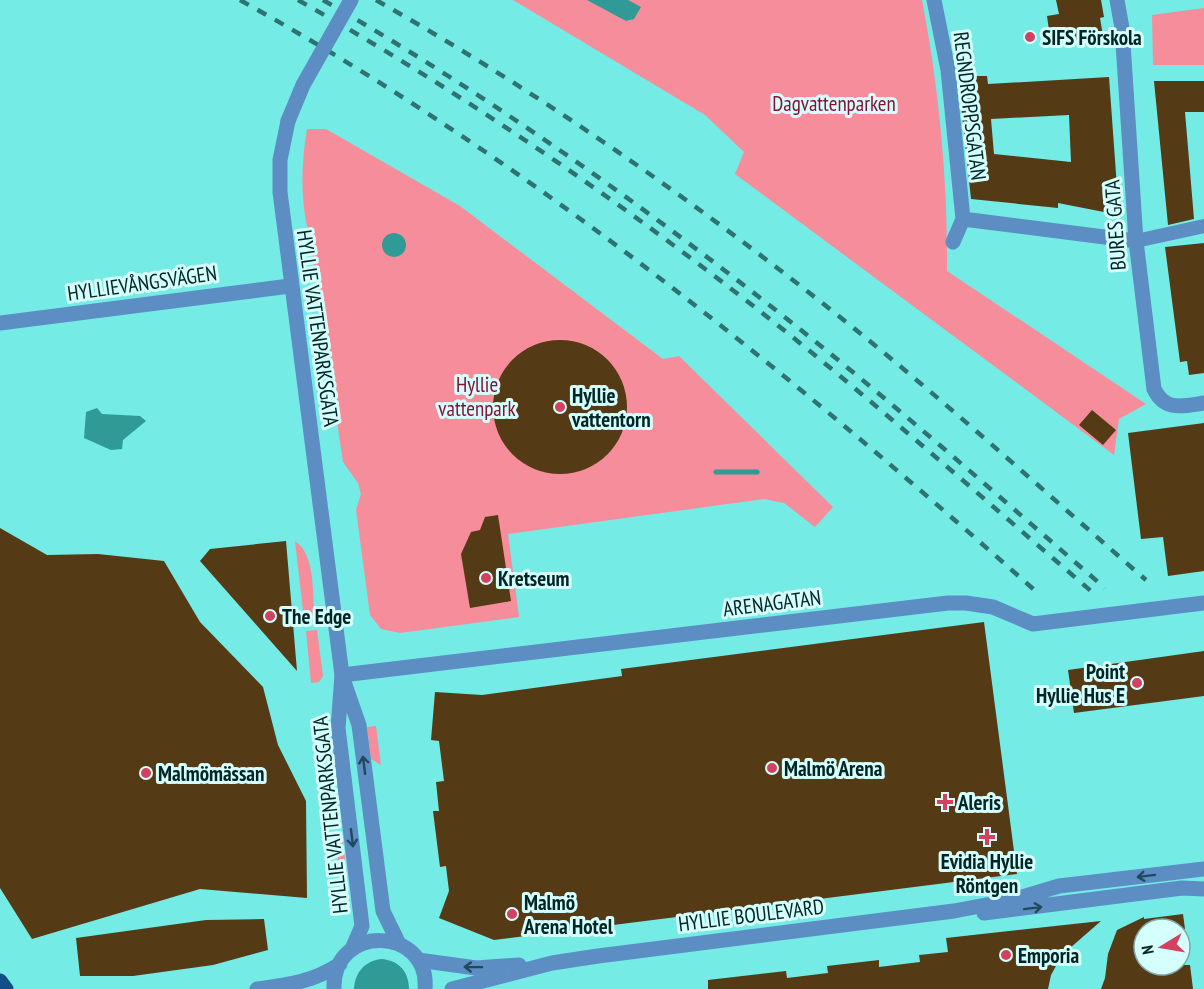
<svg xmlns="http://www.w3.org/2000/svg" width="1204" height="989" viewBox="0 0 1204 989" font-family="'PT Sans Narrow',sans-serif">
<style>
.green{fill:#f58d9b}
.water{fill:#2f9a96}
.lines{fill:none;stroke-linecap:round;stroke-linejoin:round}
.stream{stroke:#2f9a96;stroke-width:5}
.building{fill:#553a16;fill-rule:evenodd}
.pedestrian{stroke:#5c8dc3;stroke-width:14}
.minor{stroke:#5c8dc3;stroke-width:15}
.tertiary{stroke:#5c8dc3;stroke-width:15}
.primary{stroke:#144e87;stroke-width:15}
.rail{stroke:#2e7371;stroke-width:4.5;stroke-dasharray:10 10;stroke-linecap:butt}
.tertiary-bridge{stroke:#5c8dc3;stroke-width:15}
.oneway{stroke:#20495c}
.poi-dot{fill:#d24260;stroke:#d5fffc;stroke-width:2}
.labels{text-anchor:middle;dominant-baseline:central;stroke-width:6;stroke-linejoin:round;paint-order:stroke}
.poi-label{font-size:21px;font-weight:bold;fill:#002524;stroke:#d5fffc;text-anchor:start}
.park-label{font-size:21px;fill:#871133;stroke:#d5fffc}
.street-label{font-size:21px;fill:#002524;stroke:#d5fffc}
</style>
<rect width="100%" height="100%" fill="#75ebe6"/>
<path class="green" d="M513 0H922C939 88 948 181 947 271L1146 404 1119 419 1114 455 735 174 744 152 705 115Z
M1204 8V65H1153L1152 15Z
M307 129H326L460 206 663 359 679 356 833 507 815 527 784 503 764 499 508 534 519 617 400 633 381 629 370 615 356 510 361 494 358 483 343 462 309 235C300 200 301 165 307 129Z
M295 541C316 555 312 594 315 618L304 619Z
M317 630 323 676 319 682 311 683 306 631Z
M376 726 381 765 371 759 367 727Z
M343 842 348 884 341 885 336 843Z"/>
<path class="water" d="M587 0H628L641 7 634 19 626 21Z
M382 245a12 12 0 1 1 24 0a12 12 0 1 1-24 0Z
M97 408 102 414 140 416 146 421 123 440 122 449 111 450 84 438 86 412Z
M381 959C399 960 409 972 409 989H354C355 972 365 961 381 959Z"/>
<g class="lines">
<path class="stream" d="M716 472H757"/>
</g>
<path class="building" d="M1056 0H1101L1104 17 1100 18 1103 36 1051 45 1047 16 1059 14Z
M958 76H987L988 84 1109 77 1119 215 1058 203V208L971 199ZM1069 115 1071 162 994 154 991 119Z
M1154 81H1204V112H1185L1194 219 1168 225Z
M1204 243V373L1189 375 1187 361 1180 362 1165 247Z
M493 407a67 67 0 1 1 134 0a67 67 0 1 1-134 0Z
M1092 410 1116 430 1103 445 1079 425Z
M1204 423V571L1168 576 1163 537 1141 539 1128 433Z
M498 515 511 601 470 608 461 554 471 532 480 530 485 517Z
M0 528 47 555 98 554 164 561 200 622 263 687 278 745 306 801 307 898 200 889 32 939 0 888Z
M286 541 297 671 200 561 210 549Z
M984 622 1017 874 494 940 439 918 449 891 446 866 440 867 433 811H439L436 782 444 781 439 741 431 740 435 692 482 695 622 676 621 669Z
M1204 651V696L1074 713 1068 670Z
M1183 914 1185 929H1144V965H1190L1193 989H1101L1105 978 1108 954 1117 930 1144 917V919Z
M264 919 268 950 213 965 133 976H80L76 938 206 920Z
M1101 921 1062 955 1051 975 1048 989H708V980L786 971 787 978 828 973 827 966 879 960V967L920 962 919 955 948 952 946 938Z"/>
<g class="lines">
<path class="pedestrian" d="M1136 241 1204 226"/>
<path class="minor" d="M934 0 948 70 963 219 1136 241
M1117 0 1122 28 1136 241 1154 389C1165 412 1183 406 1204 403
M953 242 963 219
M0 323 290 286
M342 675 948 603H966L993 607 1033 624 1204 603"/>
<path class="tertiary" d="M288 121 280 160V192L342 675 338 728 362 926 352 949
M344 682 359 725 383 911 399 944
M984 913 1182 888 1204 889
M418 960 476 968 519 965
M257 989C288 985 313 982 340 964
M334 989C332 923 430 926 425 989
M452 989 552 963 598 956 954 911 1012 900 1059 886 1204 869"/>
<path class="primary" d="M0 981 6 989"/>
<path class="rail" d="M240 0C532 162 791 374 1040 595
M298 0C472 98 639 214 795 339 896 421 993 507 1091 591
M323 0C490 96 650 210 801 330 905 413 1004 501 1105 588
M376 0C533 89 680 191 821 302 933 390 1038 486 1146 580"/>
<path class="tertiary-bridge" d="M288 121 303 85 351 0"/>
</g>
<defs><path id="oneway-shaft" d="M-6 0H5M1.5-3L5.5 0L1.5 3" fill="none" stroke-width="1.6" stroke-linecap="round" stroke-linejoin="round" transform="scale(1.5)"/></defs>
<g class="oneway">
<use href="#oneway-shaft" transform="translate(364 765) rotate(-97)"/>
<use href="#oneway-shaft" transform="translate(352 838) rotate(83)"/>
<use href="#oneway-shaft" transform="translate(1146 876) rotate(173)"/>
<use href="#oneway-shaft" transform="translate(1033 908) rotate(-7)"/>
<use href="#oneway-shaft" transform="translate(473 967) rotate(-179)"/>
</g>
<g class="poi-dot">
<circle cx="1030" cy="37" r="6"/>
<circle cx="560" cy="407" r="6"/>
<circle cx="486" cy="578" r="6"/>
<circle cx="270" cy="616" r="6"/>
<circle cx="1137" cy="683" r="6"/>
<circle cx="772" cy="768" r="6"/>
<circle cx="146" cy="773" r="6"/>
<path d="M942 793h6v6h6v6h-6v6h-6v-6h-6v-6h6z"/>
<path d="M984 828h6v6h6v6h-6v6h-6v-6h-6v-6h6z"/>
<circle cx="512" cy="914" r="6"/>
<circle cx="1006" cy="955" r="6"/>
</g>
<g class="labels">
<g class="poi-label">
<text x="1042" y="37">SIFS Förskola</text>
<text x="572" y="395">Hyllie<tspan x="572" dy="24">vattentorn</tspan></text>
<text x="498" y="578">Kretseum</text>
<text x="282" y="616">The Edge</text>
<text x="1125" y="671" text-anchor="end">Point<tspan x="1125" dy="24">Hyllie Hus E</tspan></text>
<text x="784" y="768">Malmö Arena</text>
<text x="158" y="773">Malmömässan</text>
<text x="958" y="802">Aleris</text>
<text x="987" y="861" text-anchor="middle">Evidia Hyllie<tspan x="987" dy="24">Röntgen</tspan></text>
<text x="524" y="902">Malmö<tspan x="524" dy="24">Arena Hotel</tspan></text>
<text x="1018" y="955">Emporia</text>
</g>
<g class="park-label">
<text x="834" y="103">Dagvattenparken</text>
<text x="477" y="384">Hyllie<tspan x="477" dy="24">vattenpark</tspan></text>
</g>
<g class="street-label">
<text transform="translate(970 106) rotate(83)">REGNDROPPSGATAN</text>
<text transform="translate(1115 225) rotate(-94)">BURES GATA</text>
<text transform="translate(142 283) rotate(-8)">HYLLIEVÅNGSVÄGEN</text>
<text transform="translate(318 328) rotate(82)">HYLLIE VATTENPARKSGATA</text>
<text transform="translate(772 603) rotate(-7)">ARENAGATAN</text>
<text transform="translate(330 815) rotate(-96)">HYLLIE VATTENPARKSGATA</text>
<text transform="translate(751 915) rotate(-7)">HYLLIE BOULEVARD</text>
</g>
</g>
<g transform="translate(1162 947) rotate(259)"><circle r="28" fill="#d5fffc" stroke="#80a8a6" stroke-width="1.5"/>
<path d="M0-4.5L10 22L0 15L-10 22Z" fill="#d24260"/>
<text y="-9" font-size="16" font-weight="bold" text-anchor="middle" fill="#002524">N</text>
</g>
</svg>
